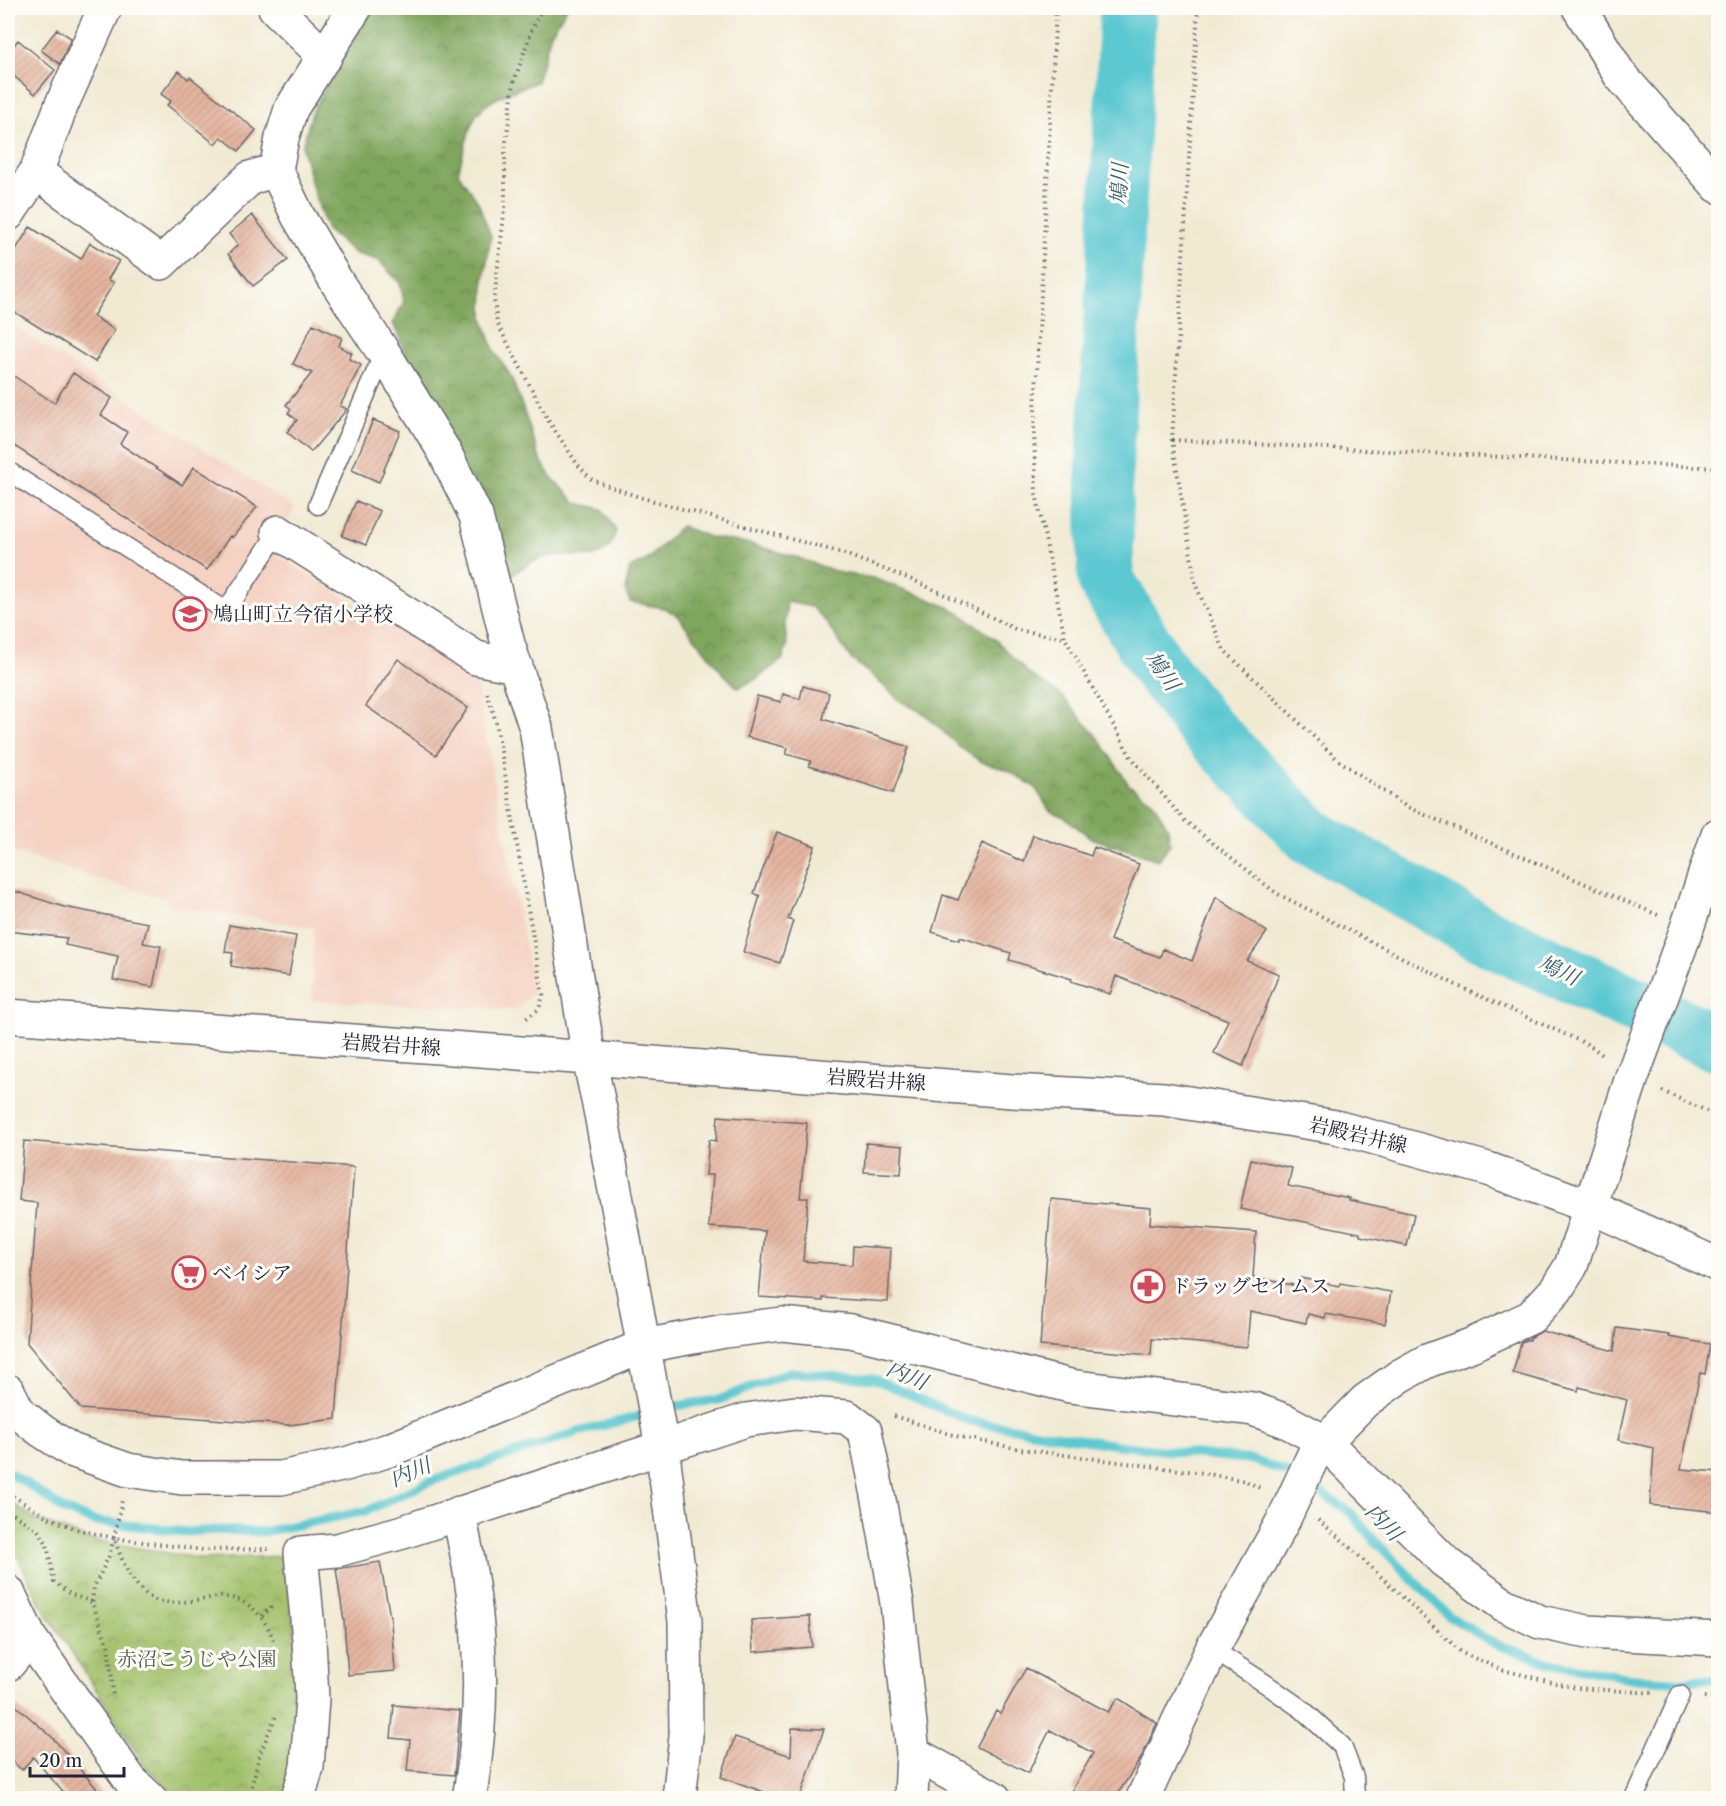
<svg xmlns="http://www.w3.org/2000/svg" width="1726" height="1806" viewBox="0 0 1726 1806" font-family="'Libre Caslon Text','Noto Serif JP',serif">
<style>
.built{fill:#f5d2c2}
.forest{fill:url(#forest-crowns);stroke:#51644c;stroke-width:1.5}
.park{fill:url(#park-crowns);stroke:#617152;stroke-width:1.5}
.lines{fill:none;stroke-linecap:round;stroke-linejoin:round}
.stream{stroke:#5bc8d1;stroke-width:9}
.river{stroke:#5bc8d1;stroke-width:57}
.building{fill:url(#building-hatch)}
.lane-casing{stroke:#6a6870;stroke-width:21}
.street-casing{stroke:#6a6870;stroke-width:36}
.secondary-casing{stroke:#6a6870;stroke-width:36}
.path{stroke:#6a6870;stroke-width:4;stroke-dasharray:1.5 4.5;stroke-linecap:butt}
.lane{stroke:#fff;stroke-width:18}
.street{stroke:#fff;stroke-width:33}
.secondary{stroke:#fff;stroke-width:33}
.labels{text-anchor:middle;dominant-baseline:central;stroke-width:6;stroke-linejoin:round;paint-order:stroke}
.poi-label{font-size:20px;fill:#22223b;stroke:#fdfcf7;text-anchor:start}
.street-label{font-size:20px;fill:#22223b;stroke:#fdfcf7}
.park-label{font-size:20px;fill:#4e594b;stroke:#fdfcf7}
.water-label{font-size:21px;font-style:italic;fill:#365c70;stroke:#fdfcf7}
</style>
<defs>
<pattern id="forest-crowns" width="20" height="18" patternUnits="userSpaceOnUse" patternTransform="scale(1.5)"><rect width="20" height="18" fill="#80a65d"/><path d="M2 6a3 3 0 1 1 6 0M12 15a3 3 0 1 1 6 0" fill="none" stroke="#68874e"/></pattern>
<pattern id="park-crowns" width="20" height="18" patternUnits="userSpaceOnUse" patternTransform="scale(1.5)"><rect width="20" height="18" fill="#a0c069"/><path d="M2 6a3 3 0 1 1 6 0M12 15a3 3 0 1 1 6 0" fill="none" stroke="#829c58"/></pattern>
<pattern id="building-hatch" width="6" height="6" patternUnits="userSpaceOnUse" patternTransform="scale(1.5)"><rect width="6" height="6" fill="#e5b59f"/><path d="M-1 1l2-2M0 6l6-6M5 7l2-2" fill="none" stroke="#c49b8a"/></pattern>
</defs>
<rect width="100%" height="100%" fill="#fdfcf7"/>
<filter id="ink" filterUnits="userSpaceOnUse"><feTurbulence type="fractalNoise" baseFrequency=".0167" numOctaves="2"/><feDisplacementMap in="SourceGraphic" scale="12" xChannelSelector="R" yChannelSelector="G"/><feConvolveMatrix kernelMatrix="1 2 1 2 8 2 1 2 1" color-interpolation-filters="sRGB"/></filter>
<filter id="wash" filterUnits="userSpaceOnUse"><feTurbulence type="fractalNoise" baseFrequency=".008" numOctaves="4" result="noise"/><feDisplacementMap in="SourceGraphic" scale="24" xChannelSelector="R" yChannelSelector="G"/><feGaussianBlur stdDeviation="1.35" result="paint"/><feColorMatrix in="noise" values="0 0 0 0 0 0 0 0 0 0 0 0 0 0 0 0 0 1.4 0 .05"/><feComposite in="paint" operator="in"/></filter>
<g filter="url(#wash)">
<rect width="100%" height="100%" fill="#f1ead3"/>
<path class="built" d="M8 323 295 508 270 551 475 677 534 993 515 1010 312 1001 314 928 168 905 167 898 124 887 8 850Z"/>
<path class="forest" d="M372 8H567L551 33 537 82C517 90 491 97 477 114 469 124 462 159 458 173L478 202 491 236 484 279 483 317 494 351 511 376 525 414 539 457 550 476 577 503 602 509 616 531C614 536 612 544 608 548 593 564 567 552 550 556 534 559 521 569 508 577L436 409 408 360 393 323 404 301 400 283 378 260 356 254 327 230 314 192 302 148 312 112 347 49Z
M681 526 709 537 750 544 796 557 840 573 873 578 927 598 957 611 995 639 1028 673 1062 696 1099 739 1129 785 1153 802 1168 828 1170 845 1158 860 1091 838 1064 817 1049 810 1035 787 1008 770 982 762 959 747 925 714 900 701 876 679 851 659 826 622 812 607 787 602 785 625 787 645 783 659 756 679 738 688 720 670 677 615 664 608 630 602 625 590 630 568 647 560Z"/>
<path class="park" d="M8 1501 36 1519 87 1539 203 1559 282 1556C300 1634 305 1720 284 1798H179L146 1767 40 1603 8 1537Z"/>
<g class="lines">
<path class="stream" d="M8 1472 26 1483 64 1510 93 1521 186 1532 218 1530 262 1532 366 1511 429 1482 578 1432 686 1404 719 1400 789 1372 874 1379 970 1421 1116 1445 1253 1460 1290 1473 1350 1512 1371 1537 1449 1616 1495 1644 1549 1663 1636 1679 1686 1682 1701 1679 1718 1680"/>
<path class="river" d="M1128 8 1104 476 1106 580 1155 662 1200 722 1310 836 1484 935 1718 1044"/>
</g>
<g id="blocks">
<path class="building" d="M57 29 71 38 60 64 41 50Z
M18 40 55 70 35 94 8 71V52Z
M179 71 188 79 190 77 256 130 239 151 221 137 215 144 167 105 171 101 161 94Z
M252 215 288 260 253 286 228 254 238 245 229 234Z
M30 227 81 259 90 243 119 261 108 279 114 283 93 316 115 330 95 362 8 308V262Z
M313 324 342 338 339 346 352 353 349 359 361 365 340 406 347 409 311 452 287 432 297 420 288 413 291 409 286 405 312 373 293 364Z
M8 372 54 403 73 373 112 398 101 415 127 432 120 444 182 485 194 467 257 507 232 538 230 536 207 570 8 442Z
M373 420 400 431 379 482 352 470Z
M356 501 380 511 366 545 342 536Z
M398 659 468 708 436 755 366 706Z
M803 686 829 693 823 719 909 747 893 793 809 766 811 761 786 754 788 748 747 737 757 696 781 702 783 694 800 699Z
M777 832 815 846 788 919 793 921 780 963 743 952 760 896 754 893Z
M1033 835 1091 856 1094 847 1139 864 1110 940 1160 957 1163 949 1192 961 1216 897 1267 932 1247 961 1279 974 1243 1066 1214 1053 1228 1020 1116 976 1110 994 1071 981 1072 979 1009 960 1011 953 960 937 959 940 932 932 943 895 958 900 982 843 1024 862Z
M8 889 64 907 148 923 143 943 161 946 153 987 113 980 118 956 65 945 67 938 8 931Z
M229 925 296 936 289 976 231 966 233 953 225 952Z
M718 1116 807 1123 800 1198H808L803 1261 852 1265 853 1246 891 1248 888 1302 823 1298V1301L759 1297 765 1231 709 1227 713 1175H706L709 1140 716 1141Z
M24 1141 354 1167 336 1419 288 1425 81 1409 27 1343 37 1203 19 1201Z
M866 1143 903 1146 901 1174 864 1172Z
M1251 1159 1292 1168 1288 1186 1350 1198 1349 1200 1414 1214 1407 1246 1360 1236V1233L1240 1209Z
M1051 1199 1151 1208 1150 1224 1256 1232 1253 1277 1298 1286 1300 1278 1339 1286 1340 1283 1391 1292 1385 1324 1326 1314 1325 1318 1308 1314 1306 1323 1250 1311 1247 1347 1152 1339 1151 1355 1040 1346Z
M1617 1328 1669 1335V1337L1710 1344 1705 1374 1700 1373 1681 1469 1719 1472V1512L1650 1505 1654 1448 1618 1440 1627 1400 1579 1387 1578 1391 1513 1373 1521 1342 1527 1340H1530V1338L1542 1331 1614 1351Z
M380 1562 391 1622 395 1671 348 1675 344 1621 336 1569Z
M810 1616 812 1647 753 1652 751 1620Z
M1026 1668 1108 1712 1118 1698 1157 1723 1141 1758 1115 1798H1085L1072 1790 1093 1753 1050 1730 1028 1773 977 1747 996 1711 1000 1714Z
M8 1699 51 1736 105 1798H68L33 1757 22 1770 8 1758Z
M394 1705 460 1711 454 1775 407 1771 410 1740 391 1738Z
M792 1728 824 1729 800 1798H765L767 1793 721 1777 735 1737 791 1756Z"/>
</g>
</g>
<g filter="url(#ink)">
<use href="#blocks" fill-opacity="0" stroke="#6a6870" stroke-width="1.5"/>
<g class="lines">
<defs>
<path id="lane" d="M8 471 226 611 278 532
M318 505 384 353
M1212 1649 1266 1684 1303 1710 1342 1746 1354 1777 1355 1798
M1634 1798 1680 1695"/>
<path id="street" d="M275 8 325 57
M355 8 291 109 282 138 276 170 298 216 338 284 384 353 444 451 476 516 508 644 536 728 589 1058
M1579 8 1620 75 1718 186
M36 172 62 104 105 8
M8 214 36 172 161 263 250 178 276 170
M278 532 476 658 516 666
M8 1391 19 1413 42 1431 71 1450 128 1470 182 1478H281L346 1464 389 1450 644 1346 725 1331 782 1324 851 1331 1070 1386 1253 1409 1286 1421 1325 1442 1444 1561 1504 1605 1540 1622 1587 1632 1718 1639
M459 1513C463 1537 469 1560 472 1585 483 1656 482 1728 469 1798
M8 1592 30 1638 131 1781 149 1798
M8 1664 30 1638
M913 1753 994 1798
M298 1798 307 1767 312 1699 309 1640 301 1553 337 1550 403 1532 746 1420 795 1413 847 1417 865 1431 880 1505 897 1603 913 1753 911 1798
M1143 1798 1212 1649 1283 1521 1315 1452 1365 1401 1400 1376 1427 1361 1471 1345 1531 1317 1556 1290 1571 1266 1632 1077 1687 928 1718 835"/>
<path id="secondary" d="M8 1016 589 1058 1012 1091 1164 1099 1336 1127 1488 1169 1591 1207 1718 1265
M589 1058 601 1114 662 1447 685 1621 686 1736 679 1798"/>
</defs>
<use href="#lane" class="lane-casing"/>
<use href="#street" class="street-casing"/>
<use href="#secondary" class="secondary-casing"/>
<path class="path" d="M542 8 532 29 514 82 505 149V207L494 300 497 323 518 363 548 420 578 465 592 480 639 497 842 553 915 581 971 607 1017 630 1065 638
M1056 8 1034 429 1036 493 1065 638 1131 757 1185 821 1276 893 1462 988 1589 1045 1604 1056
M1198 8 1172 440 1196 586 1224 650 1337 759 1407 807 1658 915
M1172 440 1718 468
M487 693 496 722 543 995 539 1009 524 1020
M1662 1091 1718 1116
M894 1416 956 1436 1019 1449 1203 1473 1246 1481 1262 1489
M8 1493 47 1517 79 1530 114 1538 203 1550 270 1549
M8 1511 38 1530 47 1544 54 1582 70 1594 92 1602 108 1646 112 1678 113 1697
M1318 1520 1343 1541 1462 1653 1503 1670 1576 1688 1655 1693
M114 1538 122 1500
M92 1602 94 1587 109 1556 114 1538C122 1561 131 1585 153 1599 157 1601 162 1601 167 1602 184 1604 200 1599 217 1597 247 1595 265 1616 274 1642
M262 1616 274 1604
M1704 1697 1718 1698
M249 1798 260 1753 277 1714"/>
<use href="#lane" class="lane"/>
<use href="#street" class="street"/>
<use href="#secondary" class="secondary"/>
</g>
</g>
<defs>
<symbol id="school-ring" viewBox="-11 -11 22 22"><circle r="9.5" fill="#fdfcf7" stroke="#d1495b" stroke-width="1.5"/><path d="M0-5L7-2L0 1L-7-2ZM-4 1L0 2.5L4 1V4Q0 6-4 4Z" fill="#d1495b"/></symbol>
<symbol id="supermarket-ring" viewBox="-11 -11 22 22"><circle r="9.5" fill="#fdfcf7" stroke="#d1495b" stroke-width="1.5"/><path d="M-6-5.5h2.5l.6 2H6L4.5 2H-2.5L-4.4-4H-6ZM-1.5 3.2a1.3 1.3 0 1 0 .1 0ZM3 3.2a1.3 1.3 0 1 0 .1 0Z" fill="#d1495b"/></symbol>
<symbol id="pharmacy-ring" viewBox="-11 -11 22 22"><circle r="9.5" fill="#fdfcf7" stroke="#d1495b" stroke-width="1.5"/><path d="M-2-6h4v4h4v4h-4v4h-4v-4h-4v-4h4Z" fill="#d1495b"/></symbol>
</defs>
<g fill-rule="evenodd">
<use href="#school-ring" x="171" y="595" width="38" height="38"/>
<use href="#supermarket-ring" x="170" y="1254" width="38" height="38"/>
<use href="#pharmacy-ring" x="1129" y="1267" width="38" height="38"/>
</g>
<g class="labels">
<g class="poi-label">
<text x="213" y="614">鳩山町立今宿小学校</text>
<text x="212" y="1273">ベイシア</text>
<text x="1171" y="1286">ドラッグセイムス</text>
</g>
<g class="street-label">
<text transform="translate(391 1045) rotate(4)">岩殿岩井線</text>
<text transform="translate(876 1080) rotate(4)">岩殿岩井線</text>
<text transform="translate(1358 1135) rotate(13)">岩殿岩井線</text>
</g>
<g class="park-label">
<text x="197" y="1659">赤沼こうじや公園</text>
</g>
<g class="water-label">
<text transform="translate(1119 184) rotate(-87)">鳩川</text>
<text transform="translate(1163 671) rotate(55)">鳩川</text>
<text transform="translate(1559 970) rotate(25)">鳩川</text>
<text transform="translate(907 1375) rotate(23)">内川</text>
<text transform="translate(410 1472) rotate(-23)">内川</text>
<text transform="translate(1384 1522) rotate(46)">内川</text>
</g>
</g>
<rect width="1726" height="1806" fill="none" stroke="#fdfcf7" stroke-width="30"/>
<path d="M30 1767v9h94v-9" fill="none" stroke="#22223b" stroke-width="3"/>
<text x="39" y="1767" font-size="18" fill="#22223b" stroke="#fdfcf7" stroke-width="4.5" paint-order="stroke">20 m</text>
</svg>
